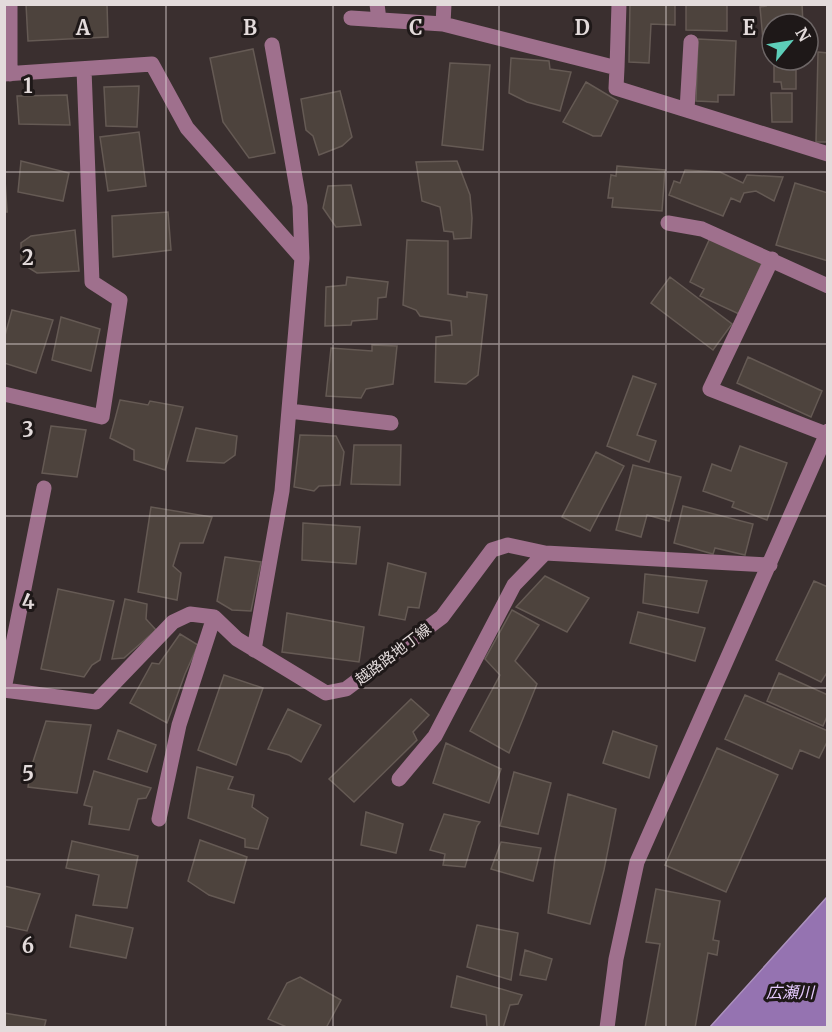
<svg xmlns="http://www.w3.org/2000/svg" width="832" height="1032" viewBox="0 0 832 1032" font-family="Merriweather,'Noto Sans JP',serif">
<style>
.water{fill:#9573b1;stroke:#ac92be;stroke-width:1.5}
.building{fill:#4d433d;stroke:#655a54;stroke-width:1.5}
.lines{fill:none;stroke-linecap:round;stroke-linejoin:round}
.minor{stroke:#9f708d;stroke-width:15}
.grid{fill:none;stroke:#e3dbdb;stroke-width:1.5;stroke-opacity:0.55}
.labels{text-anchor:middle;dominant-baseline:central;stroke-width:6;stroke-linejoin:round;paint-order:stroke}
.street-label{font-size:15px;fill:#e3dbdb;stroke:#1e1818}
.water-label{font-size:16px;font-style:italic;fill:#e5c9fe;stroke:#1e1818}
.grid-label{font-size:20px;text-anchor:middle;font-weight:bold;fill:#e3dbdb;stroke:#1e1818;stroke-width:6;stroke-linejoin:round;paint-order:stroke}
</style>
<rect width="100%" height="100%" fill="#3a2f2f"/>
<path class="water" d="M827 897V1027H710Z"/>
<path class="building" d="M26 4H107L108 37 28 41Z
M630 4H675V25L651 24 649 63 629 62Z
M686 4H727V31L686 30Z
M765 4H802L803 24H772V39L763 40 760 7 766 6Z
M698 39 736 41 734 95H718V102L696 101Z
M253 49 275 153 249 158 223 122 210 58Z
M818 52 828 53V142H816Z
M511 58 549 61 550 69 571 72 560 111 527 102 509 93Z
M774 62H796V89H782L781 82H774Z
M450 63 490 65 483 150 442 145Z
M586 82 618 101 601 136H593L563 122Z
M139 86 137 127 106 126 104 87Z
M340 91 352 137 342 146 319 155 313 136 306 130 301 99Z
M771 93H792V122H772Z
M67 95 70 125 19 124 17 96Z
M139 132 146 186 108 191 100 137Z
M21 161 69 173 63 201 18 192Z
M457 161 470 195 472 218 471 238 454 239 453 232 444 231 440 207 422 201 416 162Z
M4 163 7 212H4Z
M617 166 665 170 662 211 612 207 613 198H608L611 175 616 176Z
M685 170 720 172 743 183 747 175 783 177 774 201 756 191 744 193 740 202 731 198 723 216 669 195 674 181 680 183Z
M795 183 828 193V261L776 245Z
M351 185 361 225 336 227 323 208 328 186Z
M168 212 171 250 113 257 112 216Z
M75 230 79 271 37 273 21 263V243L31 236Z
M710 238 762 263 739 314 700 296 704 289 690 282Z
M407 240 448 241V294L467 297V292L487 295 478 375 466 384 435 382 436 337 452 335 451 321 420 316 416 310 403 305Z
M347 277 388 282 386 297 378 298 377 319 352 321 351 325 325 326 326 287 346 285Z
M670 277 732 324 713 350 651 303Z
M12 310 53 320 36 373 4 363V339Z
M61 317 100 329 91 371 52 360Z
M372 345 397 346 393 384 366 389 361 398 326 396 331 348 372 351Z
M748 357 822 391 811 417 737 383Z
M633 376 656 384 637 435 656 441 649 462 607 446Z
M120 400 148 405 150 401 183 407 165 470 134 460V450L110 438Z
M51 426 86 430 77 477 42 473Z
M196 428 237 436 235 455 224 463 187 461Z
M300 435 336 436 344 452 340 485 319 486 314 491 294 487Z
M354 445H401L400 485 351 484Z
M740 446 787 463 767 520 732 507 734 502 703 491 712 464 731 471Z
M596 452 624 466 590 531 562 517Z
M633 465 681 477 669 521 647 515 641 537 616 530Z
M683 506 753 524 745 555 715 548 713 554 674 543Z
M151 507 212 517 203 543H180L173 566 181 573 177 600 138 592Z
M303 523 360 527 356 564 302 560Z
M225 557 261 562 251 611 232 610 217 601Z
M388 563 426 573 419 608 408 607 405 620 379 615Z
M645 574 707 581 698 613 643 603Z
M545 576 589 598 567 632 516 607Z
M814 581 828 587V671L821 682 776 660Z
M58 589 114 601 100 660 92 665 84 677 41 669Z
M125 599 147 604 146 619 156 630 124 658 112 659Z
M512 610 539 625 515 661 537 684 509 753 470 731 500 675 485 659Z
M638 612 705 628 695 661 630 643Z
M287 613 364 627 359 662 282 652Z
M180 634 198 645 185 674 167 723 130 703 152 663 159 664Z
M779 673 828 695V714L823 726 767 701Z
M224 675 263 688 236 765 198 750Z
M745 695 828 731V740L819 758 800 750 792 769 725 739Z
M411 699 429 715 413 732 417 740 354 802 329 779Z
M288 709 321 725 301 762 289 755 268 749Z
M46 721 91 725 77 793 28 787 31 768Z
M118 730 156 745 147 772 108 759Z
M613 731 657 746 649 778 603 763Z
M446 743 501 769 489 803 433 783Z
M717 748 778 775 726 892 665 865Z
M197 767 233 777 228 789 254 795 252 807 268 818 258 849 245 847V839L188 818Z
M94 771 151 788 146 798 138 799 129 830 89 824 92 807 84 805Z
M514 772 551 783 538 834 500 826Z
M568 794 616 809 604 870 590 924 548 913 555 858Z
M366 812 403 824 396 853 361 845Z
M444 814 480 822 477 826 465 867 443 865 445 854 430 850Z
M200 840 247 857 234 903 209 895 188 881Z
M72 841 138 856 127 908 93 905 99 875 66 868Z
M501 842 541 848 533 881 491 869Z
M4 886 40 894 27 931 4 926Z
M656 889 720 901 713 940 719 941 717 955 708 953 695 1028H645L660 944 646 942Z
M76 915 133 928 126 958 70 947Z
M477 925 518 933 511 980 467 967Z
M525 950 552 959 546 980 520 975Z
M457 976 522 995 518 1004 510 1005 503 1028 487 1027 486 1015 451 1007Z
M300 977 341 1000 326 1028H289L268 1019 287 983Z
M4 1013 46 1020 44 1028H4Z"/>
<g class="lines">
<path class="minor" d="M377 4 379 20
M444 4 443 24 617 68 616 88 828 154
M351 18 443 24
M272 45 300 206 302 258
M617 68 619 4
M4 74 152 64 187 128 302 258 282 491 254 650
M10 74V4
M687 110 691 42
M668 223 702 229 828 286
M772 259 710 389 826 434
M4 394 102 417 120 300 92 282 84 69
M289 411 391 423
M4 689 44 488
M4 690 96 702 173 622 190 614 214 617 237 639 326 693 346 689 442 617 492 550 508 545 545 553 770 565
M399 779 435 736 514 585 545 553
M159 819 179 725 214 617
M607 1028 616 959 637 862 828 431"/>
</g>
<path class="grid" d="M166 4V1028M333 4V1028M499 4V1028M666 4V1028M4 172H828M4 344H828M4 516H828M4 688H828M4 860H828"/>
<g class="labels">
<g class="street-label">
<text transform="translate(393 654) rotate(-37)">越路路地丁線</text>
</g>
<g class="water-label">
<text x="790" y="992">広瀬川</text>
</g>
</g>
<g class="grid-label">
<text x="83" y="35">A</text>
<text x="250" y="35">B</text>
<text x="416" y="35">C</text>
<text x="582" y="35">D</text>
<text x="749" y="35">E</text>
<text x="28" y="93">1</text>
<text x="28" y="265">2</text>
<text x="28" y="437">3</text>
<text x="28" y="609">4</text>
<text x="28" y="781">5</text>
<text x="28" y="953">6</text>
</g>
<rect width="832" height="1032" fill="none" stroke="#e3dbdb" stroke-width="12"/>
<g transform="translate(790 42) rotate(60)"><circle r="28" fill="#1e1818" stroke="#6d6666" stroke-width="1.5"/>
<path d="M0-4.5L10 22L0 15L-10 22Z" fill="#5dceb9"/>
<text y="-9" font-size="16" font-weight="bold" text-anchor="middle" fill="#e3dbdb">N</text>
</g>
</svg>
